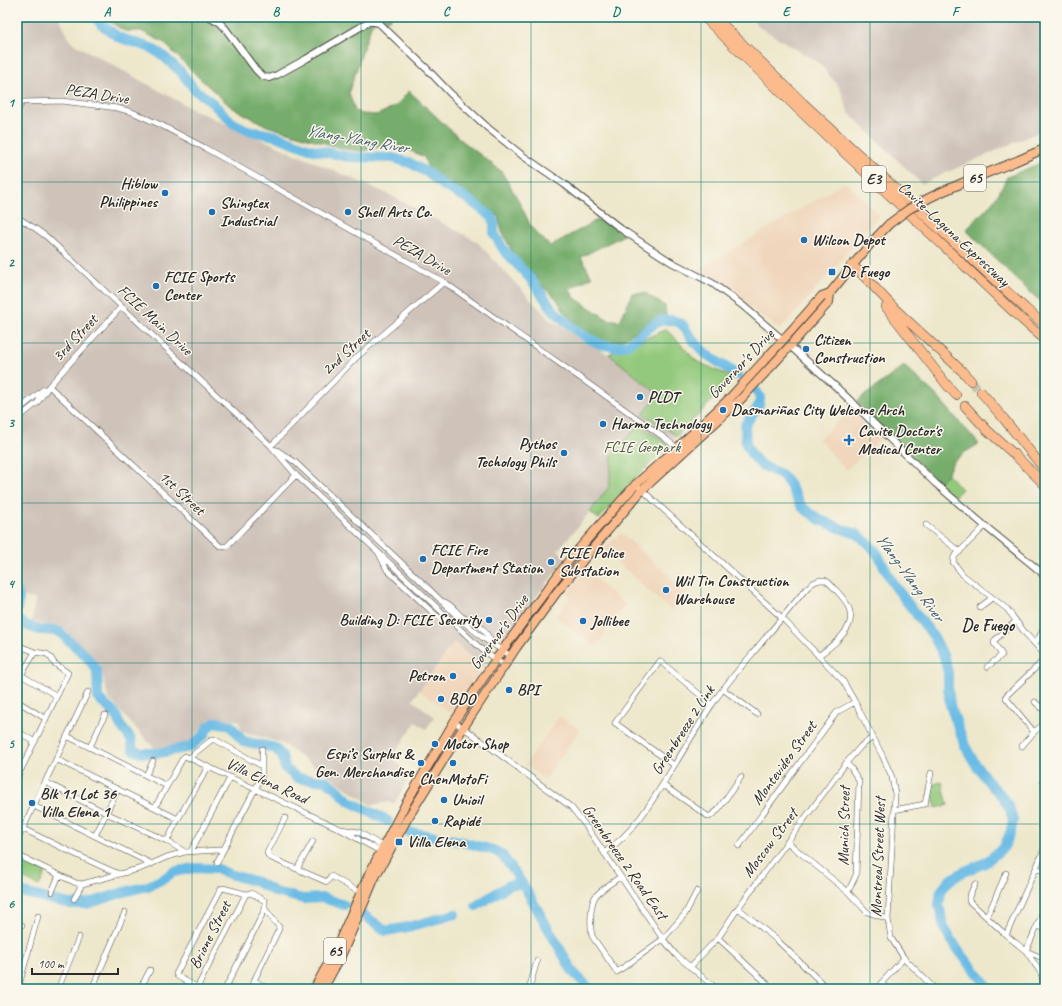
<svg xmlns="http://www.w3.org/2000/svg" width="1062" height="1006" viewBox="0 0 1062 1006" font-family="Caveat,sans-serif">
<style>
.built{fill:#f0d6bc}
.industrial{fill:#cec2b9}
.green{fill:#93c97c;stroke:#5f7a54}
.forest{fill:#76ad6c;stroke:#506c4c}
.lines{fill:none;stroke-linecap:round;stroke-linejoin:round}
.river{stroke:#6abbe5;stroke-width:10}
.motorway-tunnel{stroke:#c6c1ab;stroke-width:9;stroke-dasharray:9 4.5;stroke-linecap:butt}
.minor-casing{stroke:#484743;stroke-width:6}
.tertiary-casing{stroke:#484743;stroke-width:8}
.primary-casing{stroke:#484743;stroke-width:10}
.motorway-casing{stroke:#484743;stroke-width:10}
.minor{stroke:#fff;stroke-width:5}
.tertiary{stroke:#fff;stroke-width:6}
.primary{stroke:#fbbb8c;stroke-width:8}
.motorway{stroke:#fbbb8c;stroke-width:9}
.primary-bridge-casing{stroke:#484743;stroke-width:10;stroke-linecap:butt}
.primary-bridge{stroke:#fbbb8c;stroke-width:8}
.grid{fill:none;stroke:#0f766e;stroke-width:1;stroke-opacity:0.55}
.poi-dot{fill:#1f6fb2;stroke:#fbf7ec;stroke-width:1.5}
.labels{text-anchor:middle;dominant-baseline:central;stroke-width:3;stroke-linejoin:round;paint-order:stroke}
.shield{fill:#fbf7ec;stroke:#696865;stroke-width:1}
.shield-label{font-size:15px;font-weight:bold;fill:#2b2b2b}
.street-label{font-size:16px;fill:#2b2b2b;stroke:#fbf7ec}
.poi-label{font-size:16px;font-weight:bold;fill:#2b2b2b;stroke:#fbf7ec;text-anchor:start}
.park-label{font-size:16px;fill:#4a5a43;stroke:#fbf7ec}
.water-label{font-size:17px;font-style:italic;fill:#415d6c;stroke:#fbf7ec}
.neighbourhood-label{font-size:17px;font-weight:bold;fill:#2b2b2b;stroke:#fbf7ec}
.neatline{fill:none;stroke:#0f766e;stroke-width:1.5}
.grid-label{font-size:13px;text-anchor:middle;font-weight:bold;fill:#0f766e}
</style>
<rect width="100%" height="100%" fill="#fbf7ec"/>
<filter id="ink" filterUnits="userSpaceOnUse"><feTurbulence type="fractalNoise" baseFrequency=".025" numOctaves="2"/><feDisplacementMap in="SourceGraphic" scale="8" xChannelSelector="R" yChannelSelector="G"/><feConvolveMatrix kernelMatrix="1 2 1 2 8 2 1 2 1" color-interpolation-filters="sRGB"/></filter>
<filter id="wash" filterUnits="userSpaceOnUse"><feTurbulence type="fractalNoise" baseFrequency=".012" numOctaves="4" result="noise"/><feDisplacementMap in="SourceGraphic" scale="16" xChannelSelector="R" yChannelSelector="G"/><feGaussianBlur stdDeviation="0.9" result="paint"/><feColorMatrix in="noise" values="0 0 0 0 0 0 0 0 0 0 0 0 0 0 0 0 0 1.4 0 .05"/><feComposite in="paint" operator="in"/></filter>
<g filter="url(#wash)">
<rect width="100%" height="100%" fill="#ede7cb"/>
<path class="built" d="M845 182 880 215 780 330 740 299 715 282 697 271Z
M852 410 879 440 846 470 819 439Z
M621 533 688 593 671 611 603 549Z
M585 570 626 605 595 646 556 617 571 597 567 594Z
M454 642 482 667 450 713 419 690Z
M559 716 580 730 545 779 525 765Z"/>
<path class="industrial" d="M17 17H59L71 42 196 111 388 194 476 241 549 319 608 354 667 329 696 361 734 378 669 445 632 481 599 519 590 512 558 550 566 558 509 633 507 635H498L481 659 483 664 482 667 454 642 412 700 435 717 426 729 416 722 392 757 410 776 394 804 388 802 371 805 281 743 241 731 239 720 210 719 186 746 155 749 108 698 101 667 66 630 32 622 35 599 21 596 17 581Z
M750 17H1045V129L943 174 922 184 849 113 840 88 819 63 761 28Z"/>
<path class="green" d="M667 329 696 361 734 378 677 436 643 414 659 395 609 354Z
M639 425 669 445 632 481 599 519 590 512 609 487 612 455Z
M947 474 962 489 953 498 938 483Z
M942 782 948 805 936 808 930 785Z
M23 860 46 872 39 886 17 875V872Z"/>
<path class="forest" d="M102 17H392L389 19 377 18 371 26 349 92 355 111 362 114 377 115 396 106 409 91 460 139 501 171 520 203 531 227 550 246 601 218 624 235 581 257 592 277 569 289 575 298 607 319 620 321 632 293H645L665 306 666 316 652 321 622 340 608 342 586 335 580 330 564 311 556 298 537 282 536 276 519 264 502 232 498 216 470 197 436 175 428 168 424 157 400 146H382L362 151 345 149 267 126 231 107 195 74 163 42 141 31H125Z
M1045 161V304L1033 295 966 230C983 212 997 201 1007 177Z
M904 366 935 394 979 444 965 452 953 462 947 474 938 483 856 402Z"/>
<g class="lines">
<path class="river" d="M95 17 101 24 118 37 151 48 162 55 180 71 196 91 207 98 233 123 247 130 276 136 310 149 350 157 393 158 410 163 428 173 444 186 469 200 492 217 494 224V233L503 249 529 277 554 311 573 328 586 337 600 344 616 347 626 345 631 342 654 324 662 320H673L682 324 692 339 706 354 738 375
M757 392 760 398 759 405 745 425 746 444 751 454 761 465 781 474 789 484 802 507 820 520 842 529 857 534 868 543 877 553 892 582 906 601 934 637 944 657 948 673V687L950 705 965 746 976 765 991 785 1002 796 1009 807 1013 820 1011 831 1004 847 985 863 963 872 949 881 941 891 939 905 944 928 956 947 971 966 990 989
M17 591 19 598 17 609
M17 619 26 625 39 630 58 631 85 655 97 670 98 698 116 715 120 725 131 739 133 750 140 753H159L190 747 204 735 208 727 216 722 230 725 243 741 275 748 282 756 285 768 297 778 326 781 336 788 349 801 388 821
M409 832 459 841 493 850 501 854 510 866 524 886 573 972 590 989
M17 890 24 893 69 904H87L124 892 148 886 165 878 173 872 194 868 218 869 229 874 257 882 275 892 303 899 323 898 344 905
M476 906 509 885 517 884 524 886
M365 916 386 931 408 927 455 914"/>
</g>
</g>
<g filter="url(#ink)">
<g class="lines">
<path class="motorway-tunnel" d="M971 381 981 392"/>
<defs>
<path id="minor" d="M17 100 22 102 62 101 117 108 132 112 161 125 205 148 444 282 603 394 666 439 677 448
M17 112 22 102
M17 217 36 229 47 237 271 446 296 475 477 645 486 653 504 665
M49 386 221 547 227 546 296 475
M17 411 44 389
M17 419 37 403 49 386 121 307
M271 446 357 357 444 282
M277 450 295 462 427 587 459 618 483 638 511 656
M640 488 782 618 843 681 855 702 882 755 892 777 895 794 888 919 891 938 904 958 935 989
M926 525 960 552
M985 526 954 557 953 562 963 575 1007 609 1026 634 1045 655
M379 554 387 570 430 610C437 617 444 621 454 623
M441 601C451 603 454 610 461 616 467 620 473 621 478 625 485 629 488 636 492 643
M980 607 992 598
M1035 644 1045 627
M17 645 35 652 47 654 51 658 54 663 68 673 17 778
M1045 659 1006 696V698L1034 732 1045 723
M987 667 1002 655 994 643V641L995 640 1016 621
M21 675 57 696
M17 682 35 652
M724 690 757 714
M17 701 46 719
M1035 702 1045 711
M454 722 468 731 571 807 586 826 663 939 676 955 717 989
M17 731 35 742
M67 736 167 786
M1022 746 1034 732
M90 747 105 715
M189 758 210 741 214 739 262 766
M56 759 178 819
M17 760 24 764
M846 763 851 768 859 781 856 875 848 892
M674 765 615 723 660 661 712 705
M146 775 153 761
M1043 781 1045 782
M45 782 106 813 167 841 185 852
M663 785 709 817 717 811 741 777
M34 806 152 864
M155 807 183 758 185 756 338 828 378 850H382
M894 810 925 804 931 773
M285 818 267 853 269 857 327 882 331 876 363 894
M23 829C55 844 86 860 119 874
M341 829 359 832 380 845 382 849
M95 836 118 789
M17 841 88 692
M167 841 178 819 208 767
M787 842 848 892 867 912 888 919
M739 846 837 712 855 702
M191 851 230 778
M604 853C637 830 653 799 674 766 686 746 698 726 711 706 723 688 738 670 753 653 770 632 788 611 805 590 810 585 816 579 824 580 828 581 830 584 833 587 843 597 855 610 849 625 843 638 829 648 818 656
M17 855 76 883 82 884 142 868 167 857 185 852 218 850 223 849
M217 862 262 776V749
M1036 868 1045 872
M297 869 313 841
M620 877C614 881 598 892 595 897 590 906 590 926 592 936L617 972 663 939 685 914 697 891
M975 884 969 897V901L1006 935 1026 951 1041 973 1045 989
M52 892 59 875
M74 899 82 884
M738 908 778 941 828 989
M1045 908 1026 951 1045 959
M987 917 1006 873
M17 924 22 925
M1037 926 1045 929
M1006 935 1045 848
M718 938 773 989
M690 967 718 938 738 908 846 763 861 746 873 737
M255 981 268 989
M881 983 888 989
M253 984 261 989
M197 988 246 894
M18 989 38 916
M58 989 79 937
M92 989 125 912
M140 989 150 970
M200 989 177 976 176 974 221 889 223 888 246 894 251 893 265 901V909L279 927V929L250 989
M225 989 265 909
M529 989 537 961
M876 989 904 958"/>
<path id="tertiary" d="M210 17 219 22 225 28 256 70 262 76 269 78 277 75 306 59 369 22H374L379 23 427 69 450 93 488 128 523 156 564 184 621 229 648 247 671 262 712 283 742 305 783 340
M790 346 835 386 857 407 935 483 985 526 1041 572 1045 578"/>
<path id="primary" d="M929 198C967 179 1007 167 1045 148
M314 989 334 953 369 874 405 805 454 722 496 659 534 607 570 559 636 484 677 448 729 399 783 340 822 296 830 293 871 243 889 224
M323 989 341 956 367 896 375 877 406 821 463 728 516 648 557 592 598 542 642 490 741 399 790 346 829 302 830 293"/>
<path id="motorway" d="M704 17 798 109 1019 317 1045 340
M715 17 803 103 1026 309 1045 325
M851 266 859 271 895 309 962 371 971 381
M886 307 947 385 956 395
M981 392 1004 419 1045 470
M965 406 987 430 1016 456 1045 485"/>
</defs>
<use href="#minor" class="minor-casing"/>
<use href="#tertiary" class="tertiary-casing"/>
<use href="#primary" class="primary-casing"/>
<use href="#motorway" class="motorway-casing"/>
<use href="#minor" class="minor"/>
<use href="#tertiary" class="tertiary"/>
<use href="#primary" class="primary"/>
<use href="#motorway" class="motorway"/>
<defs>
<path id="primary-bridge" d="M889 224 909 209 929 198"/>
</defs>
<use href="#primary-bridge" class="primary-bridge-casing"/>
<use href="#primary-bridge" class="primary-bridge"/>
</g>
</g>
<path class="grid" d="M192 17V989M361 17V989M531 17V989M701 17V989M870 17V989M17 182H1045M17 343H1045M17 503H1045M17 663H1045M17 824H1045"/>
<g class="poi-dot">
<circle cx="165" cy="193" r="4"/>
<circle cx="212" cy="212" r="4"/>
<circle cx="348" cy="212" r="4"/>
<circle cx="804" cy="240" r="4"/>
<rect x="828" y="268" width="8" height="8" rx="2"/>
<circle cx="156" cy="286" r="4"/>
<circle cx="806" cy="349" r="4"/>
<circle cx="640" cy="397" r="4"/>
<circle cx="723" cy="410" r="4"/>
<circle cx="603" cy="424" r="4"/>
<path d="M847 434h4v4h4v4h-4v4h-4v-4h-4v-4h4z"/>
<circle cx="564" cy="453" r="4"/>
<circle cx="423" cy="559" r="4"/>
<circle cx="551" cy="562" r="4"/>
<circle cx="666" cy="590" r="4"/>
<circle cx="489" cy="620" r="4"/>
<circle cx="583" cy="621" r="4"/>
<circle cx="453" cy="676" r="4"/>
<circle cx="509" cy="690" r="4"/>
<circle cx="441" cy="699" r="4"/>
<circle cx="435" cy="744" r="4"/>
<circle cx="421" cy="763" r="4"/>
<circle cx="453" cy="763" r="4"/>
<circle cx="444" cy="800" r="4"/>
<circle cx="32" cy="803" r="4"/>
<circle cx="435" cy="821" r="4"/>
<rect x="395" y="838" width="8" height="8" rx="2"/>
</g>
<g class="labels">
<g class="shield">
<rect x="964" y="165" width="22" height="26" rx="3"/>
<rect x="862" y="166" width="24" height="26" rx="3"/>
<rect x="324" y="938" width="22" height="26" rx="3"/>
</g>
<g class="shield-label">
<text x="975" y="178">65</text>
<text x="874" y="179">E3</text>
<text x="335" y="951">65</text>
</g>
<g class="street-label">
<text transform="translate(97 94) rotate(9)">PEZA Drive</text>
<text transform="translate(954 234) rotate(43)">Cavite–Laguna Expressway</text>
<text transform="translate(422 255) rotate(30)">PEZA Drive</text>
<text transform="translate(155 320) rotate(43)">FCIE Main Drive</text>
<text transform="translate(75 338) rotate(-47)">3rd Street</text>
<text transform="translate(346 352) rotate(-43)">2nd Street</text>
<text transform="translate(741 364) rotate(-47)">Governor's Drive</text>
<text transform="translate(182 493) rotate(43)">1st Street</text>
<text transform="translate(499 632) rotate(-54)">Governor's Drive</text>
<text transform="translate(683 730) rotate(-57)">Greenbreeze 2 Link</text>
<text transform="translate(784 763) rotate(-54)">Montevideo Street</text>
<text transform="translate(267 781) rotate(25)">Villa Elena Road</text>
<text transform="translate(844 826) rotate(-89)">Munich Street</text>
<text transform="translate(770 843) rotate(-53)">Moscow Street</text>
<text transform="translate(878 857) rotate(-88)">Montreal Street West</text>
<text transform="translate(625 862) rotate(55)">Greenbreeze 2 Road East</text>
<text transform="translate(210 935) rotate(-63)">Brione Street</text>
</g>
<g class="poi-label">
<text x="157" y="184" text-anchor="end">Hiblow<tspan x="157" dy="18">Philippines</tspan></text>
<text x="220" y="203">Shingtex<tspan x="220" dy="18">Industrial</tspan></text>
<text x="356" y="212">Shell Arts Co.</text>
<text x="812" y="240">Wilcon Depot</text>
<text x="840" y="272">De Fuego</text>
<text x="164" y="277">FCIE Sports<tspan x="164" dy="18">Center</tspan></text>
<text x="814" y="340">Citizen<tspan x="814" dy="18">Construction</tspan></text>
<text x="648" y="397">PLDT</text>
<text x="731" y="410">Dasmariñas City Welcome Arch</text>
<text x="611" y="424">Harmo Technology</text>
<text x="858" y="431">Cavite Doctor's<tspan x="858" dy="18">Medical Center</tspan></text>
<text x="556" y="444" text-anchor="end">Pythos<tspan x="556" dy="18">Techology Phils</tspan></text>
<text x="431" y="550">FCIE Fire<tspan x="431" dy="18">Department Station</tspan></text>
<text x="559" y="553">FCIE Police<tspan x="559" dy="18">Substation</tspan></text>
<text x="674" y="581">Wil Tin Construction<tspan x="674" dy="18">Warehouse</tspan></text>
<text x="481" y="620" text-anchor="end">Building D: FCIE Security</text>
<text x="591" y="621">Jollibee</text>
<text x="445" y="676" text-anchor="end">Petron</text>
<text x="517" y="690">BPI</text>
<text x="449" y="699">BDO</text>
<text x="443" y="744">Motor Shop</text>
<text x="413" y="754" text-anchor="end">Espi’s Surplus &amp;<tspan x="413" dy="18">Gen. Merchandise</tspan></text>
<text x="453" y="779" text-anchor="middle">ChenMotoFi</text>
<text x="40" y="794">Blk 11 Lot 36<tspan x="40" dy="18">Villa Elena 1</tspan></text>
<text x="452" y="800">Unioil</text>
<text x="443" y="821">Rapidé</text>
<text x="407" y="842">Villa Elena</text>
</g>
<g class="park-label">
<text x="642" y="447">FCIE Geopark</text>
</g>
<g class="water-label">
<text transform="translate(357 139) rotate(10)">Ylang-Ylang River</text>
<text transform="translate(910 577) rotate(54)">Ylang-Ylang River</text>
</g>
<g class="neighbourhood-label">
<text x="988" y="625">De Fuego</text>
</g>
</g>
<rect width="1062" height="1006" fill="none" stroke="#fbf7ec" stroke-width="44"/>
<path d="M32 968v6h86v-6" fill="none" stroke="#2b2b2b" stroke-width="2"/>
<text x="38" y="968" font-size="12" fill="#2b2b2b" stroke="#fbf7ec" stroke-width="3" paint-order="stroke">100 m</text>
<rect x="22" y="22" width="1018" height="962" class="neatline"/>
<g class="grid-label">
<text x="107" y="16">A</text>
<text x="276" y="16">B</text>
<text x="446" y="16">C</text>
<text x="616" y="16">D</text>
<text x="786" y="16">E</text>
<text x="955" y="16">F</text>
<text x="11" y="107">1</text>
<text x="11" y="267">2</text>
<text x="11" y="427">3</text>
<text x="11" y="588">4</text>
<text x="11" y="748">5</text>
<text x="11" y="908">6</text>
</g>
</svg>
